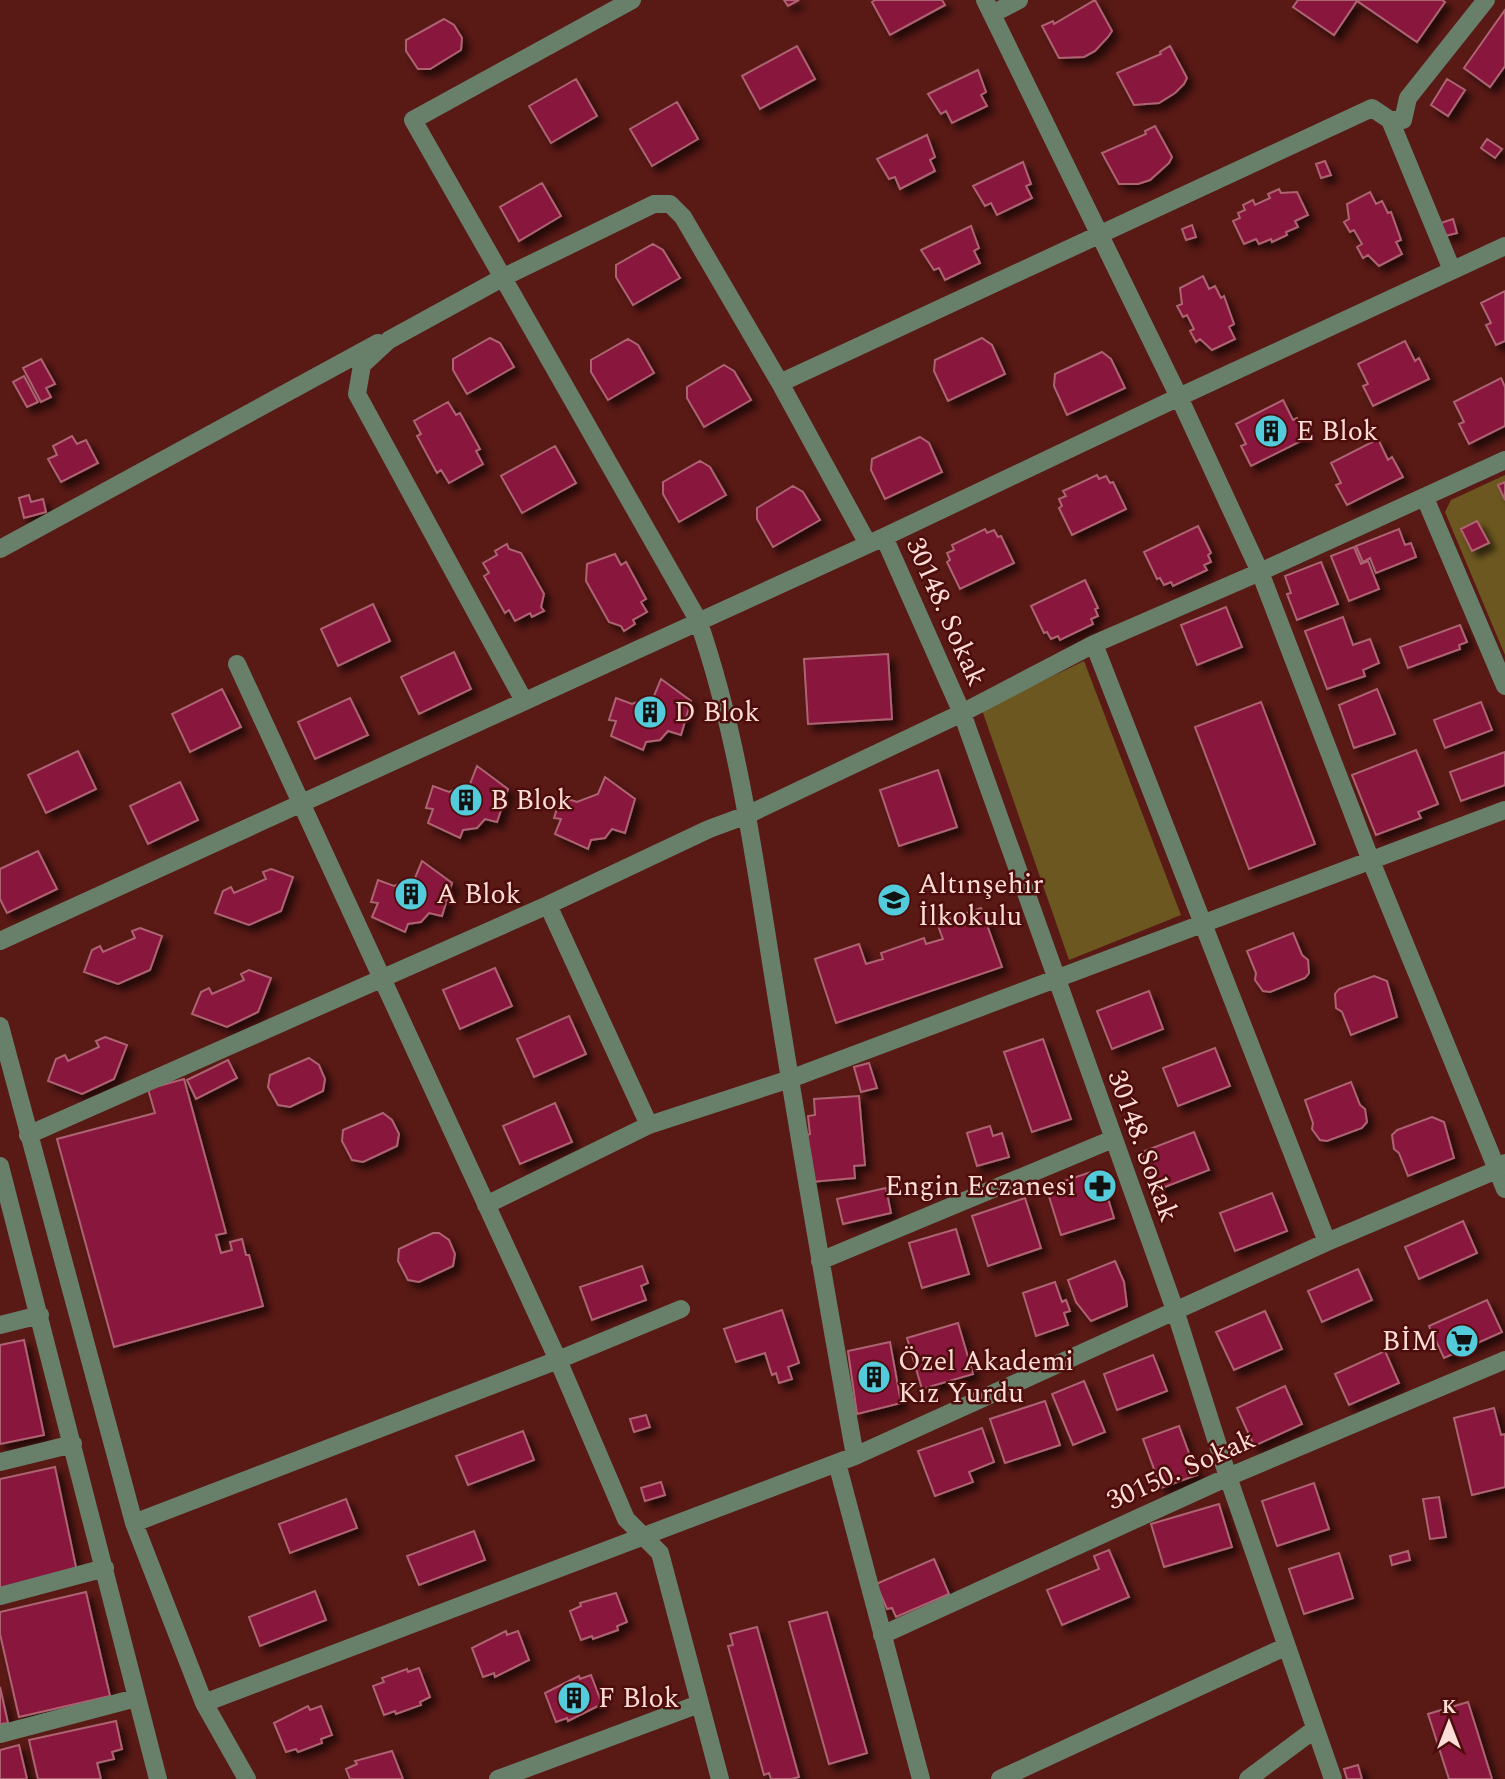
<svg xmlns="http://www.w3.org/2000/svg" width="1505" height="1779" viewBox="0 0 1505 1779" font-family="Spectral,serif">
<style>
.green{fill:#6d5720}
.building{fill:#88143c;stroke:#ad6472;stroke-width:2;filter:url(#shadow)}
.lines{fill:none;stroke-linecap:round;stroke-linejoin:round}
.minor{stroke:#68806a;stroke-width:18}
.labels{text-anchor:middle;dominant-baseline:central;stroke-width:5;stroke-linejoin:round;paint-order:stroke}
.poi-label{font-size:28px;fill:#fedcd7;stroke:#4d0d0b;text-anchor:start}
.street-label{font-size:28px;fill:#fedcd7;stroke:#4d0d0b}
</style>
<defs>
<filter id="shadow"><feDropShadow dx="6" dy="6" stdDeviation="3.5" flood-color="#0009"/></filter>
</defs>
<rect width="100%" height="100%" fill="#591915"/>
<path class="green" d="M1505 475V655L1445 512 1451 500Z
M1084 661 1181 915 1069 960 982 710Z"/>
<path class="building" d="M784 0H799L788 6Z
M875 0H942L945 5 890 35 872 2Z
M1095 0 1112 31 1108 37 1095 51 1084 57 1059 58 1042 26 1053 21 1054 24Z
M1298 0H1442L1445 2 1417 42 1357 1 1334 35 1293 7Z
M1505 10V66L1490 87 1464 68Z
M444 19 454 25 462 38 461 50 430 69H418L406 51V40Z
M797 46 815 79 760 109 742 76Z
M1170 46 1187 78 1184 84 1175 93 1159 103 1134 105 1117 73 1161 54 1160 52Z
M978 70 986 92 981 95 987 106 952 123 946 111 941 114 928 94Z
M576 79 597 116 551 143 529 106Z
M1447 79 1465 90 1448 116 1431 105Z
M677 102 698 139 652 166 630 129Z
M1155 126 1172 157 1169 163 1150 180 1138 184H1119L1102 153 1146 134 1145 131Z
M927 135 935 157 930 160 935 171 900 189 895 177 889 179 877 159Z
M1487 139 1502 149 1495 158 1481 148Z
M1325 161 1331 175 1321 178 1316 164Z
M1023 162 1031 184 1026 186 1032 198 997 215 991 203 985 206 973 186Z
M542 183 561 216 519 241 500 207Z
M1279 189 1281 193 1297 192 1308 215 1295 221 1298 227 1286 232 1287 235 1272 242 1271 239 1259 244 1256 239 1244 244 1233 221 1240 218 1238 213 1245 210 1243 205 1253 200 1255 205 1270 198 1268 194Z
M1370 192 1376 204 1382 201 1388 213 1391 212 1401 240 1396 242 1402 254 1379 266 1368 255 1363 258 1357 247 1362 244 1354 230 1350 232 1344 222 1349 219 1347 204Z
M1453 219 1457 233 1445 236 1441 223Z
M1192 225 1196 237 1186 240 1182 229Z
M971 226 979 248 974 251 980 263 945 280 939 268 934 270 921 250Z
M653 244 663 250 680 278 633 305 616 277V265Z
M1203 276 1209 289 1215 286 1221 298 1224 296 1234 324 1229 327 1235 339 1212 350 1200 339 1196 342 1190 331 1194 329 1187 315 1183 317 1177 306 1182 304 1180 288Z
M1505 291V341L1496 345 1486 325 1491 323 1481 303Z
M490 338 500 343 514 367 467 394 453 370V359Z
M982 338 992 345 1005 374 948 401 934 371 935 360Z
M628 339 638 345 654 373 608 400 591 372V360Z
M1405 341 1415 361 1419 358 1429 379 1373 406 1363 386 1368 384 1358 364Z
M1102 352 1111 359 1125 388 1067 415 1054 386 1055 374Z
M41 359 55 384 46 388 51 397 41 402 23 368Z
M724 365 734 371 751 400 704 427 687 398V387Z
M24 376 38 402 27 407 13 382Z
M1501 378 1505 387V426L1469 444 1459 424 1464 422 1454 402Z
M1283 400 1293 420 1297 418 1307 438 1251 466 1241 446 1246 444 1236 424Z
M448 402 456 415 460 413 480 449 476 451 483 464 449 483 441 470 437 473 417 436 421 434 414 421Z
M72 436 77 444 86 440 98 463 61 482 48 459 57 455 53 446Z
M920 437 929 443 942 472 885 499 871 470 872 459Z
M1378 439 1388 460 1392 457 1403 477 1347 505 1336 485 1341 483 1331 463Z
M555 446 576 483 522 513 501 476Z
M700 461 710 467 726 495 679 522 663 494V482Z
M1097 475 1099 479 1106 476 1110 483 1113 482 1126 509 1072 535 1059 508 1062 506 1059 499 1066 496 1063 491Z
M1505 482V500L1498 485Z
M793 486 803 492 820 520 773 547 757 519V508Z
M29 495 31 502 43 499 46 512 24 518 19 498Z
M1477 521 1489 543 1472 551 1461 529Z
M1198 526 1211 553 1208 555 1211 562 1204 565 1207 570 1173 586 1171 582 1164 585 1160 578 1157 579 1144 552Z
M985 529 987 533 994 530 998 537 1001 536 1014 563 960 589 947 562 950 560 947 553 954 550 952 545Z
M1399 529 1405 545 1411 543 1416 557 1376 573 1370 558 1363 562 1356 546Z
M507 544 509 549 521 553 544 594 541 607 544 611 532 617 530 613 515 621 509 610 505 613 484 576 489 573 483 563 497 555 495 551Z
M1354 547 1361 564 1368 561 1379 589 1349 601 1331 556Z
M615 554 621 565 626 562 646 599 641 602 647 612 633 620 635 624 624 631 621 626 609 622 586 581 587 564Z
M1321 562 1338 604 1297 620 1287 594 1291 593 1285 576Z
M1085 580 1098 608 1095 609 1098 616 1091 619 1093 624 1060 640 1058 636 1051 639 1047 632 1044 633 1031 606Z
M373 604 390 641 338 666 321 629Z
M1226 607 1242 647 1197 665 1181 625Z
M1343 617 1353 645 1370 639 1379 663 1363 670 1365 676 1327 689 1305 631Z
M1460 625 1467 642 1459 645 1460 649 1408 668 1400 647Z
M454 652 471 689 419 714 401 677Z
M888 654 892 719 808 724 804 659Z
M661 679 691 701 681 735 668 731 660 740 646 742 643 750 611 736 616 721 609 720 616 698 632 704 654 696Z
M222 689 241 727 190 752 172 714Z
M1377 689 1395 734 1354 748 1339 705Z
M350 698 368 735 315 759 298 722Z
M1261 702 1315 844 1249 869 1195 727Z
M1481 702 1492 730 1445 748 1434 720Z
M1416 750 1438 804 1418 812 1421 818 1376 835 1352 775Z
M78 751 96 789 46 813 28 775Z
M1505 752V785L1461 801 1450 772Z
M477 766 508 789 497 822 485 819 477 828 463 830 460 838 428 823 433 809 426 808 433 786 449 792 470 784Z
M938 770 957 827 899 846 880 790Z
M605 777 635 799 625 833 612 829 605 838 591 840 588 849 555 834 561 819 554 818 561 797 577 802 598 794Z
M180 782 198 820 148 844 130 806Z
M38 851 57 889 7 913 0 899V869Z
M422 861 452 883 442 916 429 913 421 922 408 924 405 932 372 917 378 903 371 902 378 880 394 886 415 878Z
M271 869 293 877 281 911 249 925 215 913 223 891 231 887 234 893 266 879 263 872Z
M981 908 1002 967 836 1023 815 959 859 944 866 964 883 959 881 953 924 938 926 944 943 939 937 923Z
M140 928 162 936 150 970 118 984 84 972 92 950 100 946 103 952 135 938 132 931Z
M1293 933 1302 955 1308 960 1309 973 1305 978 1270 992 1263 991 1255 980 1256 973 1247 951Z
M495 968 512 1006 460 1029 443 990Z
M249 970 271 978 258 1012 227 1027 192 1014 201 992 209 988 212 994 244 980 241 974Z
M1374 976 1387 981 1397 1017 1351 1035 1342 1012 1336 1008 1335 994 1339 989Z
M1149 991 1163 1029 1112 1049 1097 1011Z
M569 1016 586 1054 534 1077 517 1039Z
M105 1037 127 1045 114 1079 82 1094 48 1081 56 1059 65 1055 68 1061 99 1047 96 1041Z
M1043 1039 1071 1119 1032 1132 1004 1052Z
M1215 1048 1230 1086 1178 1106 1163 1068Z
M309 1058 319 1065 325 1079 323 1091 290 1107 278 1105 268 1087 270 1075Z
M228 1060 237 1078 196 1099 187 1080Z
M869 1063 877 1088 861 1092 854 1067Z
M184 1079 226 1233 216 1235 221 1253 232 1250 230 1242 242 1239 246 1255H249L263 1306 114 1347 57 1139 155 1113 148 1089Z
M1351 1082 1360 1105 1365 1109 1367 1122 1362 1128 1327 1141 1320 1140 1312 1129 1313 1123 1305 1100Z
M859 1096 865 1165 854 1166 855 1178 811 1182 807 1135 810 1134 808 1116 815 1115 814 1099Z
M555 1103 572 1142 520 1164 503 1126Z
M383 1113 392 1120 399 1134 397 1146 363 1162 352 1160 342 1141 343 1130Z
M1432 1117 1444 1122 1454 1158 1408 1176 1399 1153 1394 1149 1392 1135 1397 1130Z
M990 1126 993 1136 1002 1133 1009 1157 977 1166 967 1133Z
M1194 1132 1209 1170 1157 1190 1142 1152Z
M1091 1172 1095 1185 1103 1182 1114 1218 1061 1235 1046 1187Z
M886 1188 891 1213 843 1224 837 1199Z
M1272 1193 1287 1231 1235 1251 1220 1213Z
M1025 1198 1041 1248 988 1266 972 1216Z
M1463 1221 1477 1253 1419 1279 1405 1247Z
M956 1229 969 1274 922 1288 909 1243Z
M433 1233H439L449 1240 455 1254 453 1266 419 1282 408 1280 398 1261 399 1249Z
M1115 1261 1124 1282 1127 1306 1091 1321 1076 1302 1068 1280Z
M642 1266 648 1283 641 1286 646 1300 592 1320 580 1287Z
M1358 1269 1372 1300 1322 1322 1308 1291Z
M1055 1282 1062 1302 1066 1300 1070 1311 1064 1313 1068 1325 1036 1336 1023 1293Z
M1487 1300 1502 1332 1444 1358 1429 1326Z
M782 1310 799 1363 788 1367 792 1379 779 1383 776 1373 772 1375 765 1353 736 1362 724 1329Z
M1265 1311 1282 1349 1234 1370 1216 1332Z
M958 1323 973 1374 922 1389 907 1338Z
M24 1340 44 1435 0 1444V1345Z
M890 1342 901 1403 857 1414 848 1351Z
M1385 1351 1399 1383 1349 1405 1335 1374Z
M1153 1355 1167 1391 1117 1410 1104 1374Z
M1084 1381 1105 1432 1073 1445 1052 1394Z
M1285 1386 1302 1424 1254 1446 1237 1408Z
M1045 1401 1060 1445 1005 1463 990 1419Z
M1494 1408 1501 1435 1505 1434V1487L1472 1495 1454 1418Z
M646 1415 650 1427 634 1432 630 1419Z
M1179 1426 1197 1475 1161 1488 1143 1439Z
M982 1428 994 1462 969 1472 973 1482 935 1496 918 1451Z
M523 1431 534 1460 468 1485 456 1456Z
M55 1467 77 1572 0 1588V1479Z
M661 1482 665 1495 645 1501 641 1488Z
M1314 1483 1329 1529 1277 1546 1262 1501Z
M1439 1497 1446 1537 1430 1539 1423 1499Z
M346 1499 357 1528 290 1553 279 1524Z
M1219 1504 1232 1547 1164 1567 1151 1524Z
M474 1531 485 1560 419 1585 407 1556Z
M1109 1550 1129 1597 1062 1625 1047 1590 1099 1569 1094 1556Z
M1408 1551 1410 1560 1392 1565 1390 1556Z
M1339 1553 1353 1598 1304 1614 1289 1569Z
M934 1559 949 1594 896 1617 892 1608 887 1609 876 1584Z
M315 1591 326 1620 260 1646 249 1617Z
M86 1592 110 1696 19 1717 0 1634V1612Z
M616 1593 627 1622 617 1626 618 1630 593 1639 592 1636 581 1640 570 1611 581 1606 580 1603Z
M827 1612 867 1753 829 1764 789 1622Z
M757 1627 799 1777 791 1779H771L769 1773 764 1775 728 1646 733 1645 730 1634Z
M506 1631 507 1635 518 1631 529 1660 495 1677 494 1673 483 1677 472 1648Z
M419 1668 430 1697 420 1702 421 1705 396 1714 395 1711 384 1715 373 1686 384 1682 382 1678 407 1669 408 1672Z
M591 1675 602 1704 568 1721 567 1718 556 1722 545 1693 579 1676 580 1679Z
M0 1687 8 1723 0 1724Z
M1468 1702 1492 1779H1449L1428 1714Z
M308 1706 310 1710 321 1706 332 1735 321 1739 322 1743 298 1752 296 1749 286 1752 274 1723Z
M116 1721 122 1749 112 1752 114 1759 97 1763 101 1779H38L29 1740Z
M19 1745 27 1779H0V1750Z
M392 1751 403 1779H350L346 1769 357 1764 355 1761Z
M1358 1765 1362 1779H1347L1344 1769Z"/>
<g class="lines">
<path class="minor" d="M632 0 413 120 698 620C739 738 755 864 775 987 800 1143 827 1300 855 1456
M992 14 1019 0
M1390 120H1403L1408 98 1486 0
M1505 246 1179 397 1260 572 1371 861 1505 1189
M780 383 1372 108 1390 120 1452 270
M1425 498 1505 686
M884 537 962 713 1175 1310 1228 1477 1333 1779
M0 549 378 343
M1094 644 1327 1242
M237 664 558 1360 626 1519 660 1553 720 1779
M523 699 357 394 362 365 389 340 502 278 654 204H670L683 217 780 383 868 544
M548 905 649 1125
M0 941 884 537 1179 397 985 0
M0 1026 134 1523 204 1703 247 1779
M28 1135 548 905 709 829 747 815 962 713 1094 644 1260 572 1505 460
M0 1166 158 1779
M486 1205 649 1125 790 1079 1505 810
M820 1261 1113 1139
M0 1325 40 1315
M0 1462 73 1444
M837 1463 921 1779
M134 1523 558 1360 681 1309
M0 1596 105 1568
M882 1635 1228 1477 1505 1360
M204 1703 855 1456 1327 1242 1499 1169 1505 1163
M0 1734 136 1698
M498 1779 699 1704
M1000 1779 1285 1647
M1248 1779 1315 1729"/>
</g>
<defs>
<symbol id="building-disc" viewBox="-11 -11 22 22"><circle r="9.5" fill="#53cbdb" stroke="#4d0d0b"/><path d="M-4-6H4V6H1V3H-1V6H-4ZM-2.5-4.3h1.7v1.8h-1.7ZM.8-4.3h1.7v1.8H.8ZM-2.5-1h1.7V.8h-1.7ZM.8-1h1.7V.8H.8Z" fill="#111"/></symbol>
<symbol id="school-disc" viewBox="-11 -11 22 22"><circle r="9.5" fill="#53cbdb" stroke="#4d0d0b"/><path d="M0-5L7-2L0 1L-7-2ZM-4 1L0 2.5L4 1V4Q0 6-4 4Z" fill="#111"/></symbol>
<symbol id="pharmacy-disc" viewBox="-11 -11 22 22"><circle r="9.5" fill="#53cbdb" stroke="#4d0d0b"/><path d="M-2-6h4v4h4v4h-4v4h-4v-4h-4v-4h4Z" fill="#111"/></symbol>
<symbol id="supermarket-disc" viewBox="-11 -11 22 22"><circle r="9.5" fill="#53cbdb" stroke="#4d0d0b"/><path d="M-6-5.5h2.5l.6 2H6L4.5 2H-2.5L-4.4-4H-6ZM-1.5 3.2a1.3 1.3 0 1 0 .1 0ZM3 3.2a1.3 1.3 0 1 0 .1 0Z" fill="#111"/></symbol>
</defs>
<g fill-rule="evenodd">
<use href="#building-disc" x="1252" y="412" width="38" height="38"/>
<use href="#building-disc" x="631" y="693" width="38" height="38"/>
<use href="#building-disc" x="447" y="781" width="38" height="38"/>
<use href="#building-disc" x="392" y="875" width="38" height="38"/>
<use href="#school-disc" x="875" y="881" width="38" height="38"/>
<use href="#pharmacy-disc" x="1081" y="1167" width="38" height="38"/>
<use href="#supermarket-disc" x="1443" y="1322" width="38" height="38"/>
<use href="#building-disc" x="855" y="1358" width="38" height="38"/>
<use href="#building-disc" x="555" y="1679" width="38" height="38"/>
</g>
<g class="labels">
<g class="poi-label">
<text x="1296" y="431">E Blok</text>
<text x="674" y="712">D Blok</text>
<text x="490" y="800">B Blok</text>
<text x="918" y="884">Altınşehir<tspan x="918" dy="32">İlkokulu</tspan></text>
<text x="436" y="894">A Blok</text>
<text x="1076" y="1186" text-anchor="end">Engin Eczanesi</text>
<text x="1438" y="1341" text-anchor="end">BİM</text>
<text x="898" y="1361">Özel Akademi<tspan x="898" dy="32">Kız Yurdu</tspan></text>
<text x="598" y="1698">F Blok</text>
</g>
<g class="street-label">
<text transform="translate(946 612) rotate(66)">30148. Sokak</text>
<text transform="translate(1143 1146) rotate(70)">30148. Sokak</text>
<text transform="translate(1181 1470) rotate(-24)">30150. Sokak</text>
</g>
</g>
<g transform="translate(1449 1723)" stroke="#4d0d0b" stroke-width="5" paint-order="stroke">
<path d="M0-5L12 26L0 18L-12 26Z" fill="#fedcd7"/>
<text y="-10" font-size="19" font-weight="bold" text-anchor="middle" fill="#fedcd7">K</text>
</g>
</svg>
